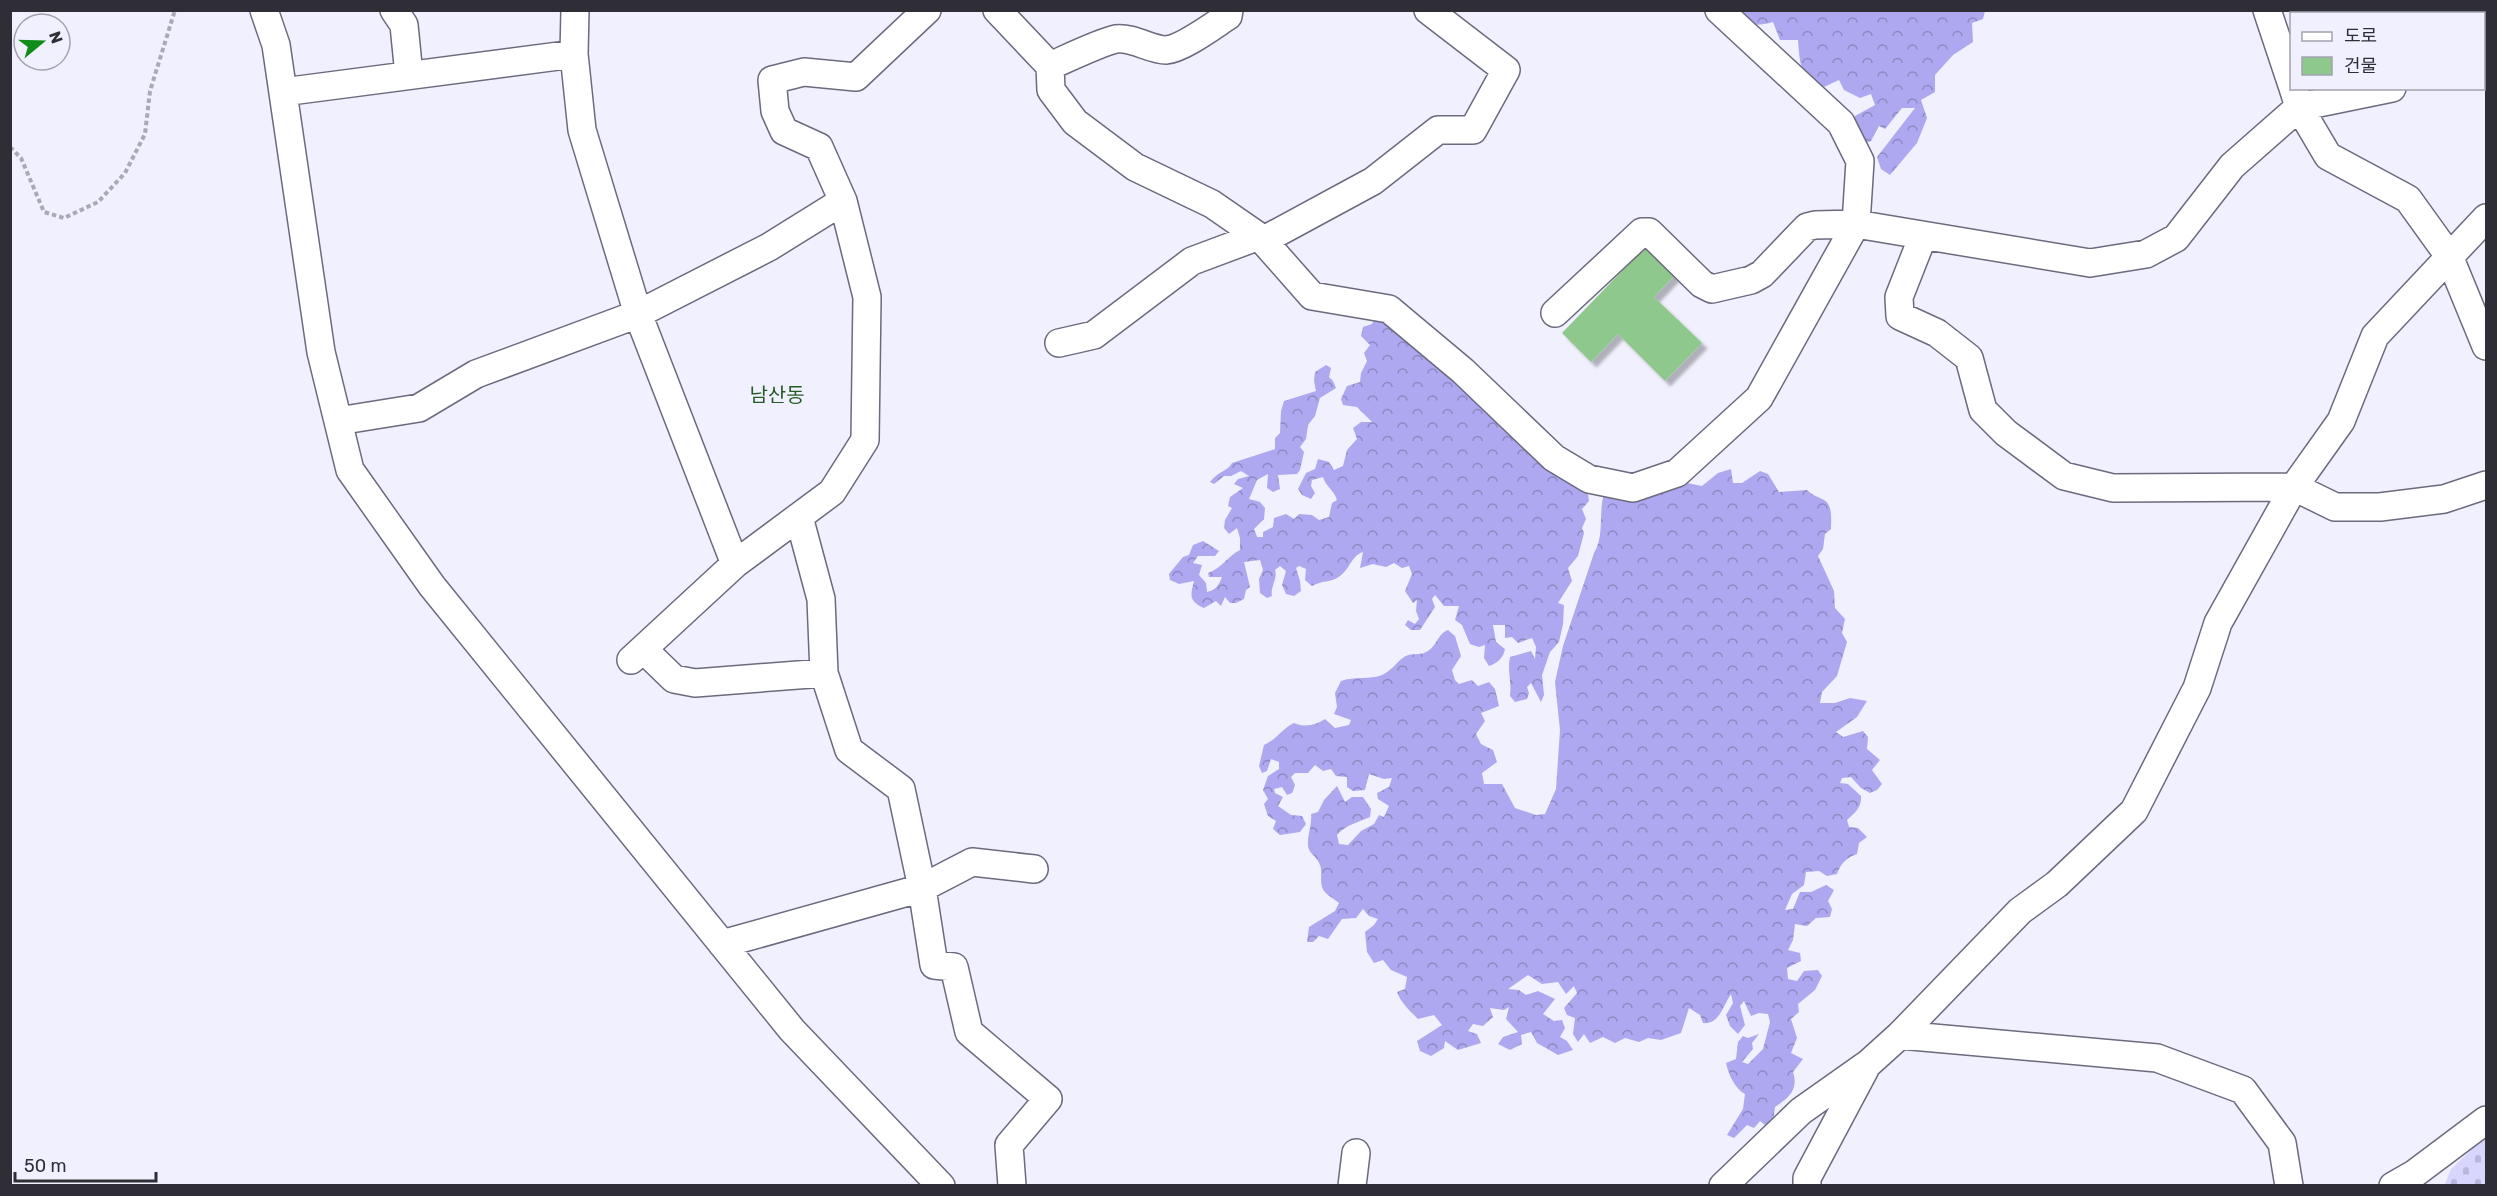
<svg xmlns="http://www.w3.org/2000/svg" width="2497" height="1196" viewBox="0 0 2497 1196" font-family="Rubik,'Noto Sans KR',sans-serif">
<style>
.forest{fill:url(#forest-crowns)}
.cemetery{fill:url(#cemetery-stones)}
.building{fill:#8fc88c;filter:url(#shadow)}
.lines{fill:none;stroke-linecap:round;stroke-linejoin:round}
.minor-casing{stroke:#6b6a7e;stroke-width:30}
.path{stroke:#aaaab6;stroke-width:4;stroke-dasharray:4.5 3;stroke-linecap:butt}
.minor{stroke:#fff;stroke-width:27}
.labels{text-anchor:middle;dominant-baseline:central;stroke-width:6;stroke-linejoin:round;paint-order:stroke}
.quarter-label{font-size:20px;fill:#255925;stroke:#f0f0fe}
</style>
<defs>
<pattern id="forest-crowns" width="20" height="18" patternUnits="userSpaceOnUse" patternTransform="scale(1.5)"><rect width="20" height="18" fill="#ada8ef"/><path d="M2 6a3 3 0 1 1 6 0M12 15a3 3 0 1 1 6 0" fill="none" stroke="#8d89c2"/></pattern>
<pattern id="cemetery-stones" width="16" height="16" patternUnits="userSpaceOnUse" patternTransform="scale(1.5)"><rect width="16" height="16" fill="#d8d6fe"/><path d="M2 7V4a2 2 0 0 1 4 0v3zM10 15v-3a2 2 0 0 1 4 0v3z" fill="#bab8da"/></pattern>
<filter id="shadow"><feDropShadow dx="5.5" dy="5.5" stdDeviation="1.5" flood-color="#0004"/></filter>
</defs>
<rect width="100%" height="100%" fill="#f0f0fe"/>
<path class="forest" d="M1729 11H1985L1983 19 1972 23 1973 42 1953 55 1935 75V92L1921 100 1927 118 1917 143 1890 175 1881 169 1877 157 1915 108H1902L1885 129 1879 126 1871 141 1862 144 1853 127 1855 116 1875 105 1871 94 1860 98 1844 90 1839 80 1824 87C1799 77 1800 64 1798 40H1780L1773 22C1755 27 1742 26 1729 11Z
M1385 315 1591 489 1588 494 1589 501 1582 509 1586 519 1582 528 1584 533 1578 556 1568 568 1572 581 1558 603 1564 605 1563 624 1559 642 1550 652 1542 675 1544 695 1541 702 1531 683 1527 687 1529 693 1527 699 1515 702 1510 696C1512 682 1507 671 1510 657L1531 651 1535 659 1536 647 1532 638 1518 643 1512 637 1505 638V625H1493L1496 642 1505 649C1503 658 1498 663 1489 666L1484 658 1485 645 1479 647 1470 644 1462 625 1455 620 1459 606H1444L1435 595 1432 599 1435 607 1420 630H1411L1405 625 1408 620 1415 624 1419 619 1416 611 1417 600 1413 603 1405 591 1412 574 1409 566 1402 568 1394 563 1386 567 1373 564 1360 568 1363 552C1351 556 1350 569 1340 576 1331 583 1322 580 1312 586L1305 580 1306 569 1299 566 1296 568 1300 581 1301 591 1294 596 1286 594 1282 585 1286 571 1280 566 1275 570C1278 579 1270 587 1272 596L1267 598 1260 593 1259 579 1263 570 1260 560 1244 562 1250 587 1246 590 1244 599 1236 603H1230L1225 597 1221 606 1216 601 1204 608C1189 601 1190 596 1194 581L1179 584 1170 580 1169 574 1183 557 1189 555 1193 545 1203 541 1219 551 1215 556H1198L1193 563 1202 565 1199 575 1206 583 1207 592C1216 590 1219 585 1222 577H1209L1208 573C1221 569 1228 556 1240 550V538L1237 528 1229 534 1224 528 1225 520 1232 508 1228 506 1230 497 1243 488 1234 484 1238 479 1249 476 1241 471 1231 476H1224L1214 484 1210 482C1218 471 1227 472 1232 463L1275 449V438L1280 433 1281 411 1284 401 1316 391 1314 381 1315 372 1326 365 1331 368 1329 377 1333 381 1336 388 1320 398 1315 416 1308 425 1306 439 1300 447 1304 452 1300 470 1297 474 1278 475 1280 489 1273 492 1267 488 1268 474 1257 480 1249 499 1260 502 1265 508 1264 519 1254 529 1257 537H1263V532L1273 527 1274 518 1286 514 1294 519 1299 514 1312 515 1319 520 1329 517 1332 503 1337 500C1334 490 1326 487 1323 477L1312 480 1311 486 1315 493 1311 499 1302 495 1298 489 1306 473 1315 469 1318 459 1329 462 1334 470 1343 466 1347 450 1357 439 1353 428 1361 422H1372L1357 407 1343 405 1341 399 1347 386 1360 382 1361 373 1367 361 1364 353 1370 345 1361 336 1363 327 1372 324 1375 318Z
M1731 469 1733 483H1742L1760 471 1768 474 1779 492 1807 490C1813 496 1817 496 1824 500 1833 505 1831 520 1831 529L1825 534 1823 549 1818 556 1834 591 1835 608 1845 619 1842 633 1847 642 1837 676 1822 692 1820 703H1835L1850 698 1867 701 1857 717 1836 732 1843 737 1863 731 1868 737 1867 749 1880 760 1872 770 1882 784 1877 790 1870 793 1861 788 1851 777 1842 778 1840 783 1848 784 1861 796C1862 807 1855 813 1847 820L1849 827 1858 828 1867 837 1859 843 1857 854C1846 858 1841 863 1837 874L1827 876 1819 871 1806 872 1804 885 1792 894 1785 910 1793 909 1800 892H1811L1826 885 1834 890 1828 901 1832 909 1830 917 1816 918 1807 926 1795 924 1793 940 1788 950 1800 953 1801 961 1787 968 1788 979 1797 981 1804 971 1818 970 1822 976 1815 990 1798 1004 1799 1012 1791 1019 1797 1038 1791 1053 1803 1059 1793 1072C1799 1090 1788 1098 1775 1107L1773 1122 1765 1125 1760 1121 1754 1128 1747 1125 1734 1138 1727 1135 1743 1109 1745 1094C1735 1089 1728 1073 1726 1063L1736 1059 1738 1042 1743 1036 1748 1038 1759 1034 1752 1043 1753 1049 1742 1062 1748 1064 1763 1049 1770 1022 1768 1014 1759 1013 1751 1016 1744 1001 1740 1006 1745 1025 1738 1034 1730 1026 1726 1015 1733 1003 1731 994C1723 1006 1719 1025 1703 1023L1700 1015 1689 1008 1681 1033 1661 1040 1648 1038 1639 1042 1625 1038 1615 1043 1603 1037 1590 1043 1584 1034 1578 1042 1573 1034 1575 1018 1567 1015 1564 1008 1577 993 1574 986 1566 994 1558 982 1542 984 1528 975 1508 989 1519 990 1526 995 1538 991 1555 999 1543 1014 1554 1021 1562 1020 1565 1028 1560 1037 1567 1041 1573 1050 1558 1055 1537 1043 1531 1032 1521 1035 1522 1044 1510 1050 1498 1044 1503 1037 1518 1032 1506 1019 1509 1007 1504 1010 1490 1008 1493 1017 1483 1026 1473 1024 1468 1031 1477 1034 1481 1043 1458 1050 1445 1041 1444 1048 1431 1056 1420 1051 1417 1041 1442 1025 1434 1015 1418 1019C1410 1011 1401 1003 1397 992L1405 989 1407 977 1391 970 1383 960 1374 963 1367 952 1365 932 1374 925 1378 919 1369 916 1363 909 1356 918 1342 919 1328 939 1319 936 1313 942H1307L1309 927 1335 911 1339 903C1334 899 1327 895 1324 891 1318 883 1324 871 1319 863 1316 855 1307 853 1308 843 1308 833 1312 825 1311 814L1318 812 1324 800 1337 786 1345 802 1352 797H1363L1371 809 1370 817C1357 823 1347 824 1337 835L1339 844 1348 845 1361 831 1374 824 1379 815 1384 817 1389 806 1378 799 1377 793 1389 787 1392 778 1384 779 1369 774 1365 790 1353 791 1347 787V777L1336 776 1331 769 1323 771 1315 765 1308 773H1295L1291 777 1295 785 1292 793 1287 795 1282 787 1274 789 1275 793 1283 797 1278 806 1291 815 1302 816 1306 824 1300 832 1280 835 1273 829 1276 821 1268 816 1264 804 1268 799 1263 790 1268 776 1279 769V762L1271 759 1267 771 1262 773 1259 766 1264 745C1276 740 1283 728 1294 723 1306 728 1315 725 1325 719L1335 728 1349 725 1351 720 1334 714 1337 707 1335 693 1341 681C1354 676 1371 680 1382 675 1391 671 1397 662 1404 657 1412 652 1419 656 1426 652 1437 647 1437 634 1448 630L1455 636 1461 656 1452 670 1455 680 1459 684 1472 680 1478 686 1489 682 1495 689 1499 706 1481 713 1485 721 1476 734 1481 744 1493 750 1497 762 1482 773 1484 784H1502L1515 808 1536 815 1545 814 1556 789 1560 730 1555 682 1563 646 1594 553C1605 535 1598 513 1604 494L1643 490 1658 495 1682 482 1702 486 1718 473Z"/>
<path class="cemetery" d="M2486 1136V1185L2444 1186 2451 1169Z"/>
<path class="building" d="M1647 245 1676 274 1654 297 1702 343 1665 381 1618 334 1591 362 1562 333Z"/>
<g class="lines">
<defs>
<path id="minor" d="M264 10 276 45 321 352 350 470 432 586 792 1030 941 1186
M394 10 404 25 409 75
M575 10 574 54 582 130 638 314 735 564
M997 10 1050 66 1051 90 1075 122 1135 167 1212 204 1264 240 1373 181 1438 130H1473L1506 70 1428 10
M2267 10 2292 85
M1050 66C1066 59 1101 42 1116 39 1133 37 1151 50 1166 50 1182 49 1214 25 1228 16L1229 10
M2484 74H2486
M2293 88 2299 107 2328 156 2408 199 2449 256 2486 346
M283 92 574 54
M1923 236 1899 297 1900 316 1937 333 1969 358 1983 410 2006 433 2064 476 2113 488 2294 487 2335 507H2380L2444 499 2486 485
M1555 313 1642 232H1649L1702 284 1712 289 1751 280 1762 274 1807 227 1815 225 1856 224 2090 263 2146 254 2176 238 2232 166 2299 107 2392 88
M1059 343 1094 335 1192 261 1259 236 1312 296 1389 309 1463 371 1554 458 1589 479 1633 488 1677 473 1759 398 1856 224 1860 161 1841 123 1719 10
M338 421 419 408 476 374 638 314 769 247 843 201
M799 517 821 599 824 673 849 750 901 789 922 888 934 965 954 967 969 1032 1048 1099 1009 1145 1012 1186
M643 649 674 679 695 683 824 673
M631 660 735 564 832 492 865 440 867 297 843 201 819 147 784 131 775 111 772 80 804 72 856 77 927 10
M722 944 922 888 972 862 1034 869
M1900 1035 2157 1058 2243 1090 2282 1143 2289 1186
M1352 1186 1356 1153
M1723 1186 1801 1111 1869 1063 1900 1035 2020 911 2057 884 2134 811 2197 688 2218 623 2294 487 2341 421 2375 336 2486 218
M1807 1186V1178L1865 1069
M2393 1186 2414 1174 2486 1120"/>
</defs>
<use href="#minor" class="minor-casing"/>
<path class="path" d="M10 147 21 158 44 212 64 218 98 202 125 173 145 134 150 91 175 10"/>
<use href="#minor" class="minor"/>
</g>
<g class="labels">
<g class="quarter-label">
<text x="777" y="395">남산동</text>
</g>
</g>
<rect width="2497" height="1196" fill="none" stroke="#2f2e37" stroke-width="24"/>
<rect x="2290" y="12" width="195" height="78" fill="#f0f0fe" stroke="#a3a2ae" stroke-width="1.5"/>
<rect x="2302" y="32" width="30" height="9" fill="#ffffff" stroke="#a3a2ae" stroke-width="1.5"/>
<text x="2344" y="42" font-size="18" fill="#2f2e37">도로</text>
<rect x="2302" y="57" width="30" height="18" fill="#8fc88c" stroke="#a3a2ae" stroke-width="1.5"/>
<text x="2344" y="72" font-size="18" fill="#2f2e37">건물</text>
<g transform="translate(42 42) rotate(71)"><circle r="28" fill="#f0f0fe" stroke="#a3a2ae" stroke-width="1.5"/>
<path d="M0-4.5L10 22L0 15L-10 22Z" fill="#108d19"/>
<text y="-9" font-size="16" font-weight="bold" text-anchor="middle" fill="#2f2e37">N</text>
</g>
<path d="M15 1172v9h141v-9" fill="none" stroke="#2f2e37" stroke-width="3"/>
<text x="24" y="1172" font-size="18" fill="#2f2e37" stroke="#f0f0fe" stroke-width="4.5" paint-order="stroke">50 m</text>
</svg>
